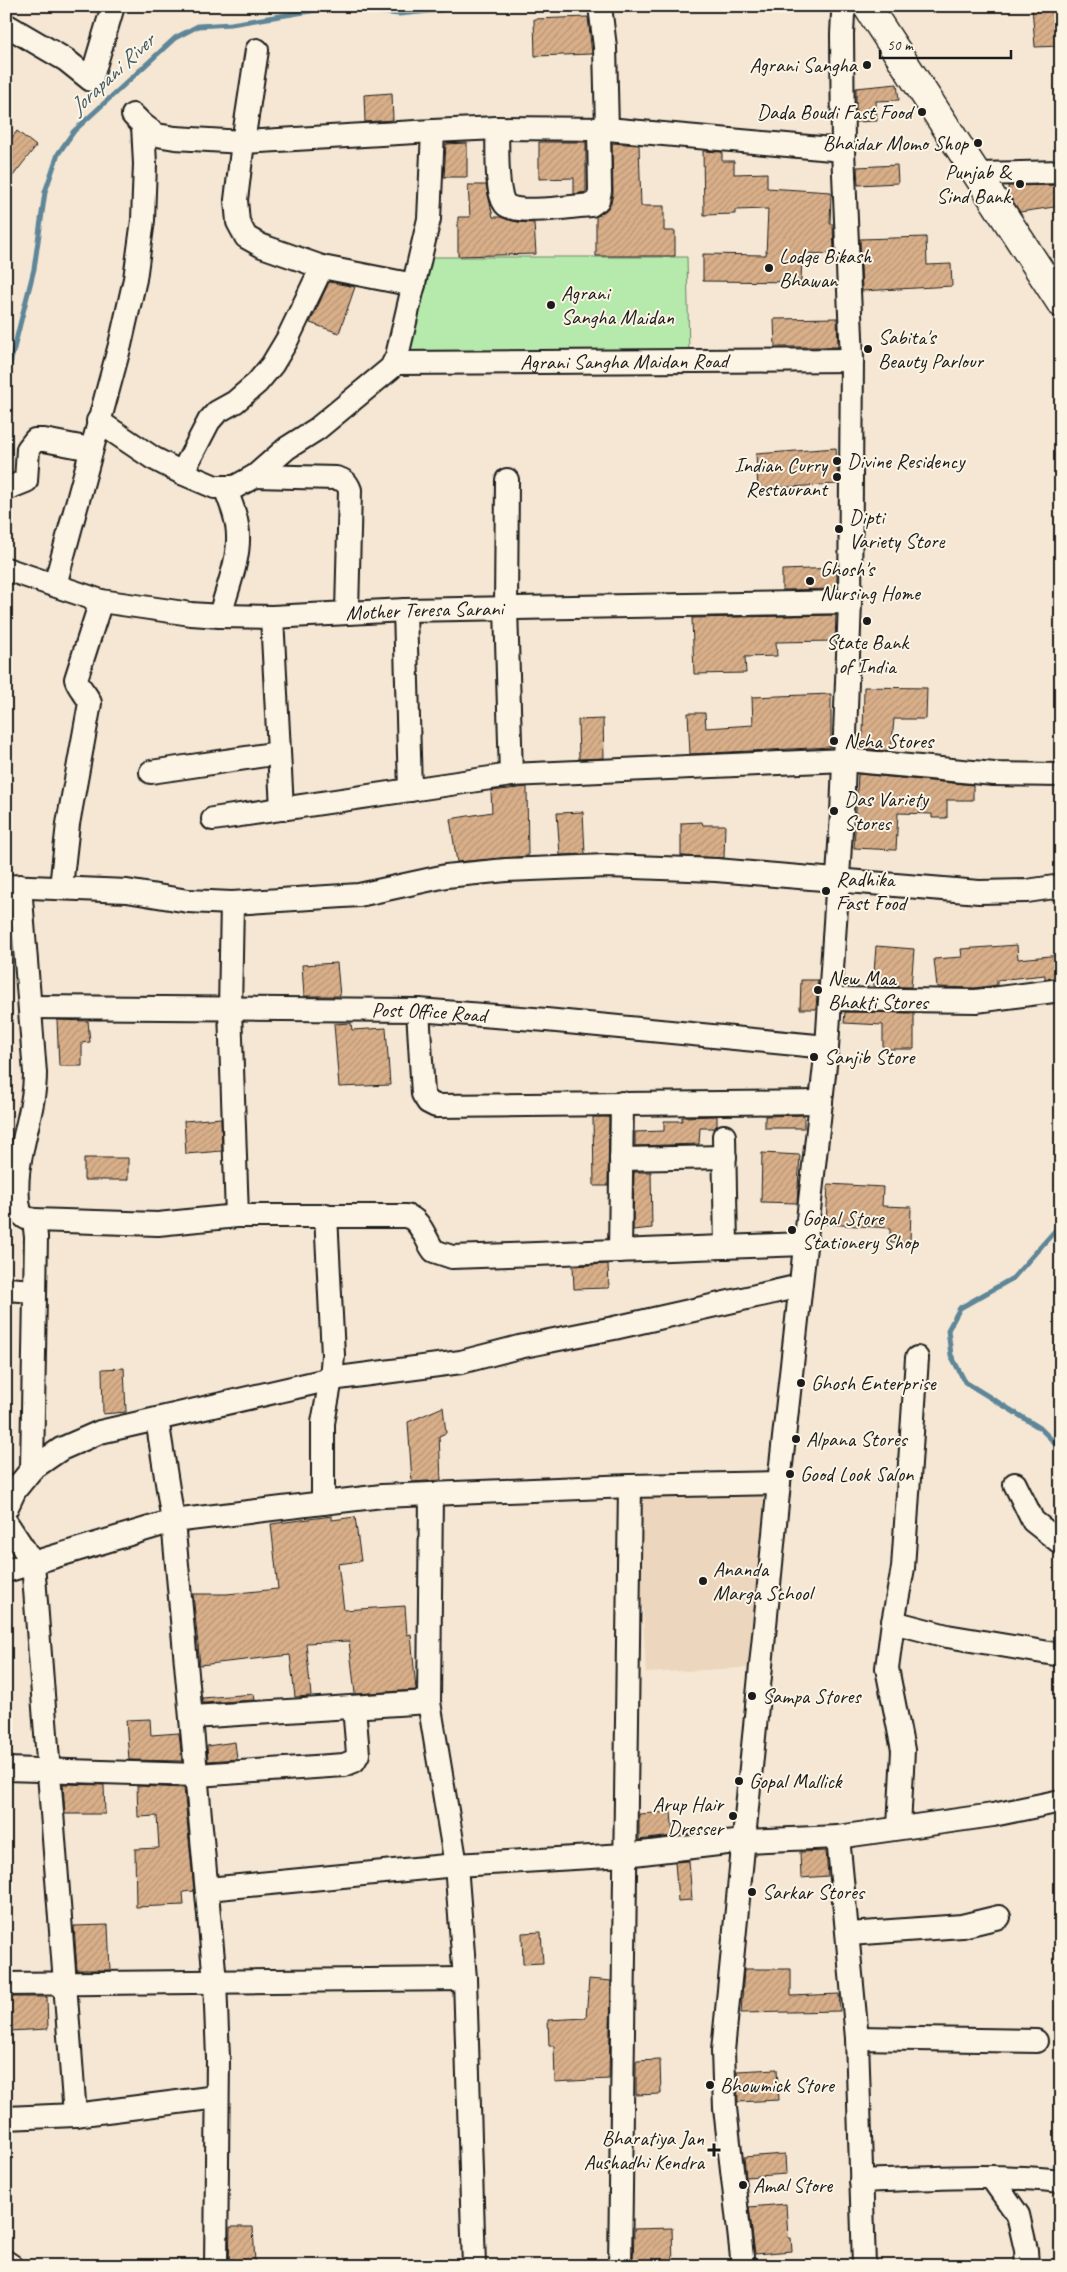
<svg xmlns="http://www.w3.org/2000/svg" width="1067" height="2272" viewBox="0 0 1067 2272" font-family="Caveat,sans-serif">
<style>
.built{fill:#ecd6bd}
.grass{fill:#b5eaac;stroke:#688364}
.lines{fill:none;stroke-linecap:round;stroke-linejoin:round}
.stream{stroke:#5e8698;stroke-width:5}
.building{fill:url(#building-hatch);stroke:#1c1c1c}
.minor-casing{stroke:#1c1c1c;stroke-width:26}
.major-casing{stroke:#1c1c1c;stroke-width:31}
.minor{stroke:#fcf5e5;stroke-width:22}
.major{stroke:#fcf5e5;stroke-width:28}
.poi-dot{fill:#1c1c1c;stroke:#fcf5e5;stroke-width:2}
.labels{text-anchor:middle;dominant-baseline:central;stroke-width:4;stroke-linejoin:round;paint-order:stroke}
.poi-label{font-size:21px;fill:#1c1c1c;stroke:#fcf5e5;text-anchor:start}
.street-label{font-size:21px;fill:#1c1c1c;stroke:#fcf5e5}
.water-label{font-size:22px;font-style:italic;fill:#425a64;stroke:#fcf5e5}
</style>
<defs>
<pattern id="building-hatch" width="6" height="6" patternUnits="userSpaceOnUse" patternTransform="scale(1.25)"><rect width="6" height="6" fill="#d8af89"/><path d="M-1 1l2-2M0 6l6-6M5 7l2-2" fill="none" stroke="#b99676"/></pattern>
</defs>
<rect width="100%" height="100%" fill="#f5e7d3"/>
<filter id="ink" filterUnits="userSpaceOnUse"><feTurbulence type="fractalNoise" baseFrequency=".02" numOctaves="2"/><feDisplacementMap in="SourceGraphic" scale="10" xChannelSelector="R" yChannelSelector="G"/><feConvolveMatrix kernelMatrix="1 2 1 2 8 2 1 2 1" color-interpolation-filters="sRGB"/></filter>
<g filter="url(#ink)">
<path class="built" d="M772 1493 758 1667 646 1673 637 1494Z"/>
<path class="grass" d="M424 257H687L689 354 404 357Z"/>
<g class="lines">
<path class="stream" d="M6 380 34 269 45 192 58 154 74 131 175 38 198 26 231 24 335 7 399 14 441 10 457 6
M1061 1224 1013 1278 960 1308 948 1330 951 1355 965 1382 1040 1428 1061 1449"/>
</g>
<path class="building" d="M1032 6H1061V46L1035 47Z
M588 17 592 54 535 56 534 19Z
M897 84 899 100 876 101 877 121 856 122V88Z
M392 93 393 120 365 122 364 95Z
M17 131 36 146 6 185V145Z
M539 142H586V192L574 194V178L539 179Z
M467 143V177H444L446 144Z
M612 143 639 145 641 206H664V231H675V256H596V217L606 210 611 203 613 194Z
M703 151 722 152V161H734V174L767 173V188L831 192 830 224H833L834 254 802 253 801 282 703 281V254L766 255 768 209 735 210V214L704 215Z
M897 165 898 183 858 185 857 167Z
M468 185H486L493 217H501L518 222 534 223 536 254 458 256V217H470Z
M1061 185V206L1020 212 1009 195 1008 186Z
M926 237 927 265 951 264 952 286 862 291 860 239Z
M329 282 355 287 339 333 310 323Z
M837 318 838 347H775L774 319Z
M836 448 838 484 758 489 756 454Z
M837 568V589L782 590V570Z
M836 615 835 641 776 642 777 656 745 657 746 673 694 674 692 618Z
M864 687 927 688 926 719H894L891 751 858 748V736H863Z
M831 694V747L690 754 688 713H705L706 728 753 725 752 697Z
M603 719 604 758 579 759 578 720Z
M858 774 973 785V800H947V818H932V814L898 813 896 850 854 848Z
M527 787 528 856 457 862 450 819 492 812 491 791Z
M583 812 585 854 560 855 557 813Z
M702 822 703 825H725L724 858 681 856V823Z
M1017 945 1018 959 1061 955V977L1045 979V975L997 980V985L975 988 937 987 934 959 962 957 961 949Z
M876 946 914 949 911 987 873 986Z
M337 963 340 996H304L302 965Z
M801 980H818L816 1009H800Z
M845 1012 914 1013V1049H883V1025L844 1023Z
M57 1020 88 1021 90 1042 82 1043V1066H59Z
M351 1023 352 1030 386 1028 390 1085 339 1087 334 1024Z
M804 1115V1128H765V1116Z
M717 1116V1125L714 1128H700L699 1144 635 1146V1132L664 1131V1121H682V1117Z
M593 1117H609L608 1186H594Z
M221 1118 222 1151 186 1154 184 1121Z
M762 1153 800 1155 797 1203 761 1202Z
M84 1158H128V1180H84Z
M634 1172H651L652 1228 633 1230Z
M828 1184 883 1187 882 1206 911 1207 910 1243H890V1228L826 1224Z
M608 1264 609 1288 574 1289 573 1266Z
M124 1368 126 1412 103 1414 102 1369Z
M443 1407 446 1433 439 1436 441 1480 412 1482 408 1422Z
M332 1516V1520L355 1517 361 1561 338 1564 344 1610 405 1606 407 1635 411 1634 416 1690 355 1694 349 1641 306 1643 311 1696 295 1697 290 1655 200 1665 193 1594H227L278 1589 271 1524Z
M254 1694 255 1700 203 1703 202 1698Z
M150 1719 151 1735 179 1733 182 1761 129 1760 126 1720Z
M235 1742 237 1759 208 1761 207 1746Z
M63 1784 104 1785 105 1814H65Z
M137 1786 184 1788 194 1891 183 1892 184 1905 136 1907 135 1849 159 1848 157 1816 138 1817Z
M671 1812 673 1836 639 1840V1814Z
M826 1851 828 1876 801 1878 800 1852Z
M689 1861 692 1900 678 1901 675 1862Z
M108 1925 110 1970H77L74 1926Z
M541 1932 543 1963 523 1964 522 1933Z
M744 1969H791V1996L839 1994 840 2011 741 2013Z
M589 1979 611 1981 609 2079 555 2082 554 2046H549L548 2020 586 2018Z
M7 1997H47L48 2029 8 2031Z
M660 2060 661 2094 636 2095V2061Z
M777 2069 779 2100 738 2102 737 2071Z
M785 2154 786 2174 746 2177 744 2157Z
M786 2204 788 2238H791L792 2251 755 2254 749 2207Z
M230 2227H253L255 2263 229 2264Z
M672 2228 673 2266H633L634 2229Z"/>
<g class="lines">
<defs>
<g id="minor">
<path d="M600 6 605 47 607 129"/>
<path d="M6 25 66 60 91 80 113 6"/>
<path d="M257 50 243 142 236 200 238 222 246 237 262 246 322 267 414 285"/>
<path d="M133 115 143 125 157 135 175 138 243 142 433 131 497 128 607 129 843 150"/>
<path d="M497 128C498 146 495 191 505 204 514 216 575 206 591 205L598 200 600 191 599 129"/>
<path d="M977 174 1061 172"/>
<path id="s1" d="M395 363 852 360"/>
<path d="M98 421 153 458 182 473 215 487H235L255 476 287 448 317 429 391 368 397 356 429 219 433 131"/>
<path d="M182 473 209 421 217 412 235 402 257 383 272 365 287 340 322 267"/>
<path d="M255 476 336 478C344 480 347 482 350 490L347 612"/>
<path d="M507 480 506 608 511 775"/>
<path d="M6 489 26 481 28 449 35 440H44L91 449"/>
<path id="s2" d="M6 569 101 601 191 614 220 616 272 617 405 610 850 602"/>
<path d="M55 585 120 345 135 279 143 220 145 164 143 125"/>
<path d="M405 610 410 790"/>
<path d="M220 616C226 591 239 562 238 536 238 520 231 503 225 488"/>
<path d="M272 617 282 809"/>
<path d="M151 772 279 753"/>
<path d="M213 819 511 775 845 760 994 774 1061 775"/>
<path d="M6 886 127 891 188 901 232 903 359 895 446 876 506 870 607 866 716 870 979 892 1027 891 1061 886"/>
<path d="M61 887 68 824 90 703C86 693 79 689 76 679L101 601"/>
<path d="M232 903 230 1009 237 1216"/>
<path d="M831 999 976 1001 1061 990"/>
<path id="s3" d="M30 1007 418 1010 546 1020 827 1047"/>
<path d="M418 1010 423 1094 428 1102 436 1106 821 1102"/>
<path d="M724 1136 726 1247"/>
<path d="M621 1159 725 1157"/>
<path d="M34 1220 158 1224 237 1216H405C421 1218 425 1240 434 1251L452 1257 805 1244"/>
<path d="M620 1251 622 1103"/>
<path d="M6 1289 35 1291"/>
<path d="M157 1419 173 1521 215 1981 218 2058 216 2266"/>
<path d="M32 1469 61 1449 100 1432 331 1379 461 1362 519 1347 614 1328 800 1286"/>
<path d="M1015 1484 1033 1521 1061 1543"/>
<path d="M431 1494 429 1702 456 1865 465 1979 474 2266"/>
<path d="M323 1503V1423L331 1379 333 1355 326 1215"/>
<path d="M6 1509 15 1490 32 1469 36 1237 34 1220 26 1218 20 1213C9 1165 35 1120 35 1073L20 886"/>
<path d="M6 1522 33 1563 75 2115"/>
<path d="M6 1571 173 1521 382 1496 630 1486 779 1483"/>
<path d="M893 1622 947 1636 1061 1655"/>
<path d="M192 1717 429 1702"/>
<path d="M6 1769 197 1775 344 1765 354 1761 358 1754 354 1707"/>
<path d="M899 1827 903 1750 887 1668 893 1622 903 1568 917 1358"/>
<path d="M838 1837 857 2038 864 2266"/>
<path d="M208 1889 456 1865 625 1855 744 1841 838 1837 993 1815 1061 1801"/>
<path d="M849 1934 962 1926 999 1917"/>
<path d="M6 1984 465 1979"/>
<path d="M857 2038 1036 2041"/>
<path d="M6 2118 75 2115 217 2097"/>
<path d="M991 2177 1018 2215 1026 2250 1027 2266"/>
<path d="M861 2181C928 2178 994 2174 1061 2181"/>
<path d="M6 2262 12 2266"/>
<path d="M620 2266 630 1486"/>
<path d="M743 2266 725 2108 723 2051 779 1483 827 1047 842 814 850 602 852 360 843 150 842 34 843 14 846 6"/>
</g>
<path id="major" d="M867 6 1061 303"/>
</defs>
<use href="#minor" class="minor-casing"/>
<use href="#major" class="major-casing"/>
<use href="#minor" class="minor"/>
<use href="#major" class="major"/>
</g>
</g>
<g class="poi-dot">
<circle cx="867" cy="65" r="5"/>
<circle cx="922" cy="112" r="5"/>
<circle cx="978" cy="143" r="5"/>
<circle cx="1020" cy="184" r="5"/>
<circle cx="769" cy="268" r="5"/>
<circle cx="551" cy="305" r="5"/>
<circle cx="868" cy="349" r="5"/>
<circle cx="837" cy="461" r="5"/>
<circle cx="837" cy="477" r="5"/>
<circle cx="839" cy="529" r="5"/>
<circle cx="810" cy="581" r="5"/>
<circle cx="867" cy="621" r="5"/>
<circle cx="834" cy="741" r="5"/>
<circle cx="834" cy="811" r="5"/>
<circle cx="826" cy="891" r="5"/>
<circle cx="818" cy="990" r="5"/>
<circle cx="814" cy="1057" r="5"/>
<circle cx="792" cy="1230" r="5"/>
<circle cx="801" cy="1383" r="5"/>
<circle cx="796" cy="1439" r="5"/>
<circle cx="790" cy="1474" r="5"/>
<circle cx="703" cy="1581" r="5"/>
<circle cx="752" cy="1696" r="5"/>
<circle cx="739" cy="1781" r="5"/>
<circle cx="733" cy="1816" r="5"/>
<circle cx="752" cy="1892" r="5"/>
<circle cx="710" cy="2085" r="5"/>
<path d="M711.5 2142.5h5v5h5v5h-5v5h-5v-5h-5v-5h5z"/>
<circle cx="743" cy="2185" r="5"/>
</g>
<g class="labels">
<g class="poi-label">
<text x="857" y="65" text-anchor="end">Agrani Sangha</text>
<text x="912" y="112" text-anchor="end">Dada Boudi Fast Food</text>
<text x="968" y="143" text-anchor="end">Bhaidar Momo Shop</text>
<text x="1010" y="172" text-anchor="end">Punjab &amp;<tspan x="1010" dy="24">Sind Bank</tspan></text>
<text x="779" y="256">Lodge Bikash<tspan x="779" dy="24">Bhawan</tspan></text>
<text x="561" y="293">Agrani<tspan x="561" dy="24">Sangha Maidan</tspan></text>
<text x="878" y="337">Sabita's<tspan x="878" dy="24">Beauty Parlour</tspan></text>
<text x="847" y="461">Divine Residency</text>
<text x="827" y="465" text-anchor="end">Indian Curry<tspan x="827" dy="24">Restaurant</tspan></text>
<text x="849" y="517">Dipti<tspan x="849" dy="24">Variety Store</tspan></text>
<text x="820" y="569">Ghosh's<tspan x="820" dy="24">Nursing Home</tspan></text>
<text x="867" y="642" text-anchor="middle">State Bank<tspan x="867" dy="24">of India</tspan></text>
<text x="844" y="741">Neha Stores</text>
<text x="844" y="799">Das Variety<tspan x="844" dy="24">Stores</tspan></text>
<text x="836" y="879">Radhika<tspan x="836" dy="24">Fast Food</tspan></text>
<text x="828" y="978">New Maa<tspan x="828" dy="24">Bhakti Stores</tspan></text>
<text x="824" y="1057">Sanjib Store</text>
<text x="802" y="1218">Gopal Store<tspan x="802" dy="24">Stationery Shop</tspan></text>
<text x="811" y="1383">Ghosh Enterprise</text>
<text x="806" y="1439">Alpana Stores</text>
<text x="800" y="1474">Good Look Salon</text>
<text x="713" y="1569">Ananda<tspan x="713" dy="24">Marga School</tspan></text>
<text x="762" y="1696">Sampa Stores</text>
<text x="749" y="1781">Gopal Mallick</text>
<text x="723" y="1804" text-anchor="end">Arup Hair<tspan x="723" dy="24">Dresser</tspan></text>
<text x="762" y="1892">Sarkar Stores</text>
<text x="720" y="2085">Bhowmick Store</text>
<text x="704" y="2138" text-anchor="end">Bharatiya Jan<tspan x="704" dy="24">Aushadhi Kendra</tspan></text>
<text x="753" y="2185">Amal Store</text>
</g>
<g class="street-label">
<text stroke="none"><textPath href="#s1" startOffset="229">Agrani Sangha Maidan Road</textPath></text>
<text stroke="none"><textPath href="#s2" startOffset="425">Mother Teresa Sarani</textPath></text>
<text stroke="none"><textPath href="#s3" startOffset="399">Post Office Road</textPath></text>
</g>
<g class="water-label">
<text transform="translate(112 74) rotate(-43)">Jorapani River</text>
</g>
</g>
<rect width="1067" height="2272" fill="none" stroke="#fcf5e5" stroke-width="25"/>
<rect x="12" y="12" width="1042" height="2247" fill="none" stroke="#1c1c1c" stroke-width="2" filter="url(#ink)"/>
<path d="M880 50v8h131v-8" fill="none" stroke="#1c1c1c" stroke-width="2.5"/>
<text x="887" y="50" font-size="15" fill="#1c1c1c" stroke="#fcf5e5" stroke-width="4" paint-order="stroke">50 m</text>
</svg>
